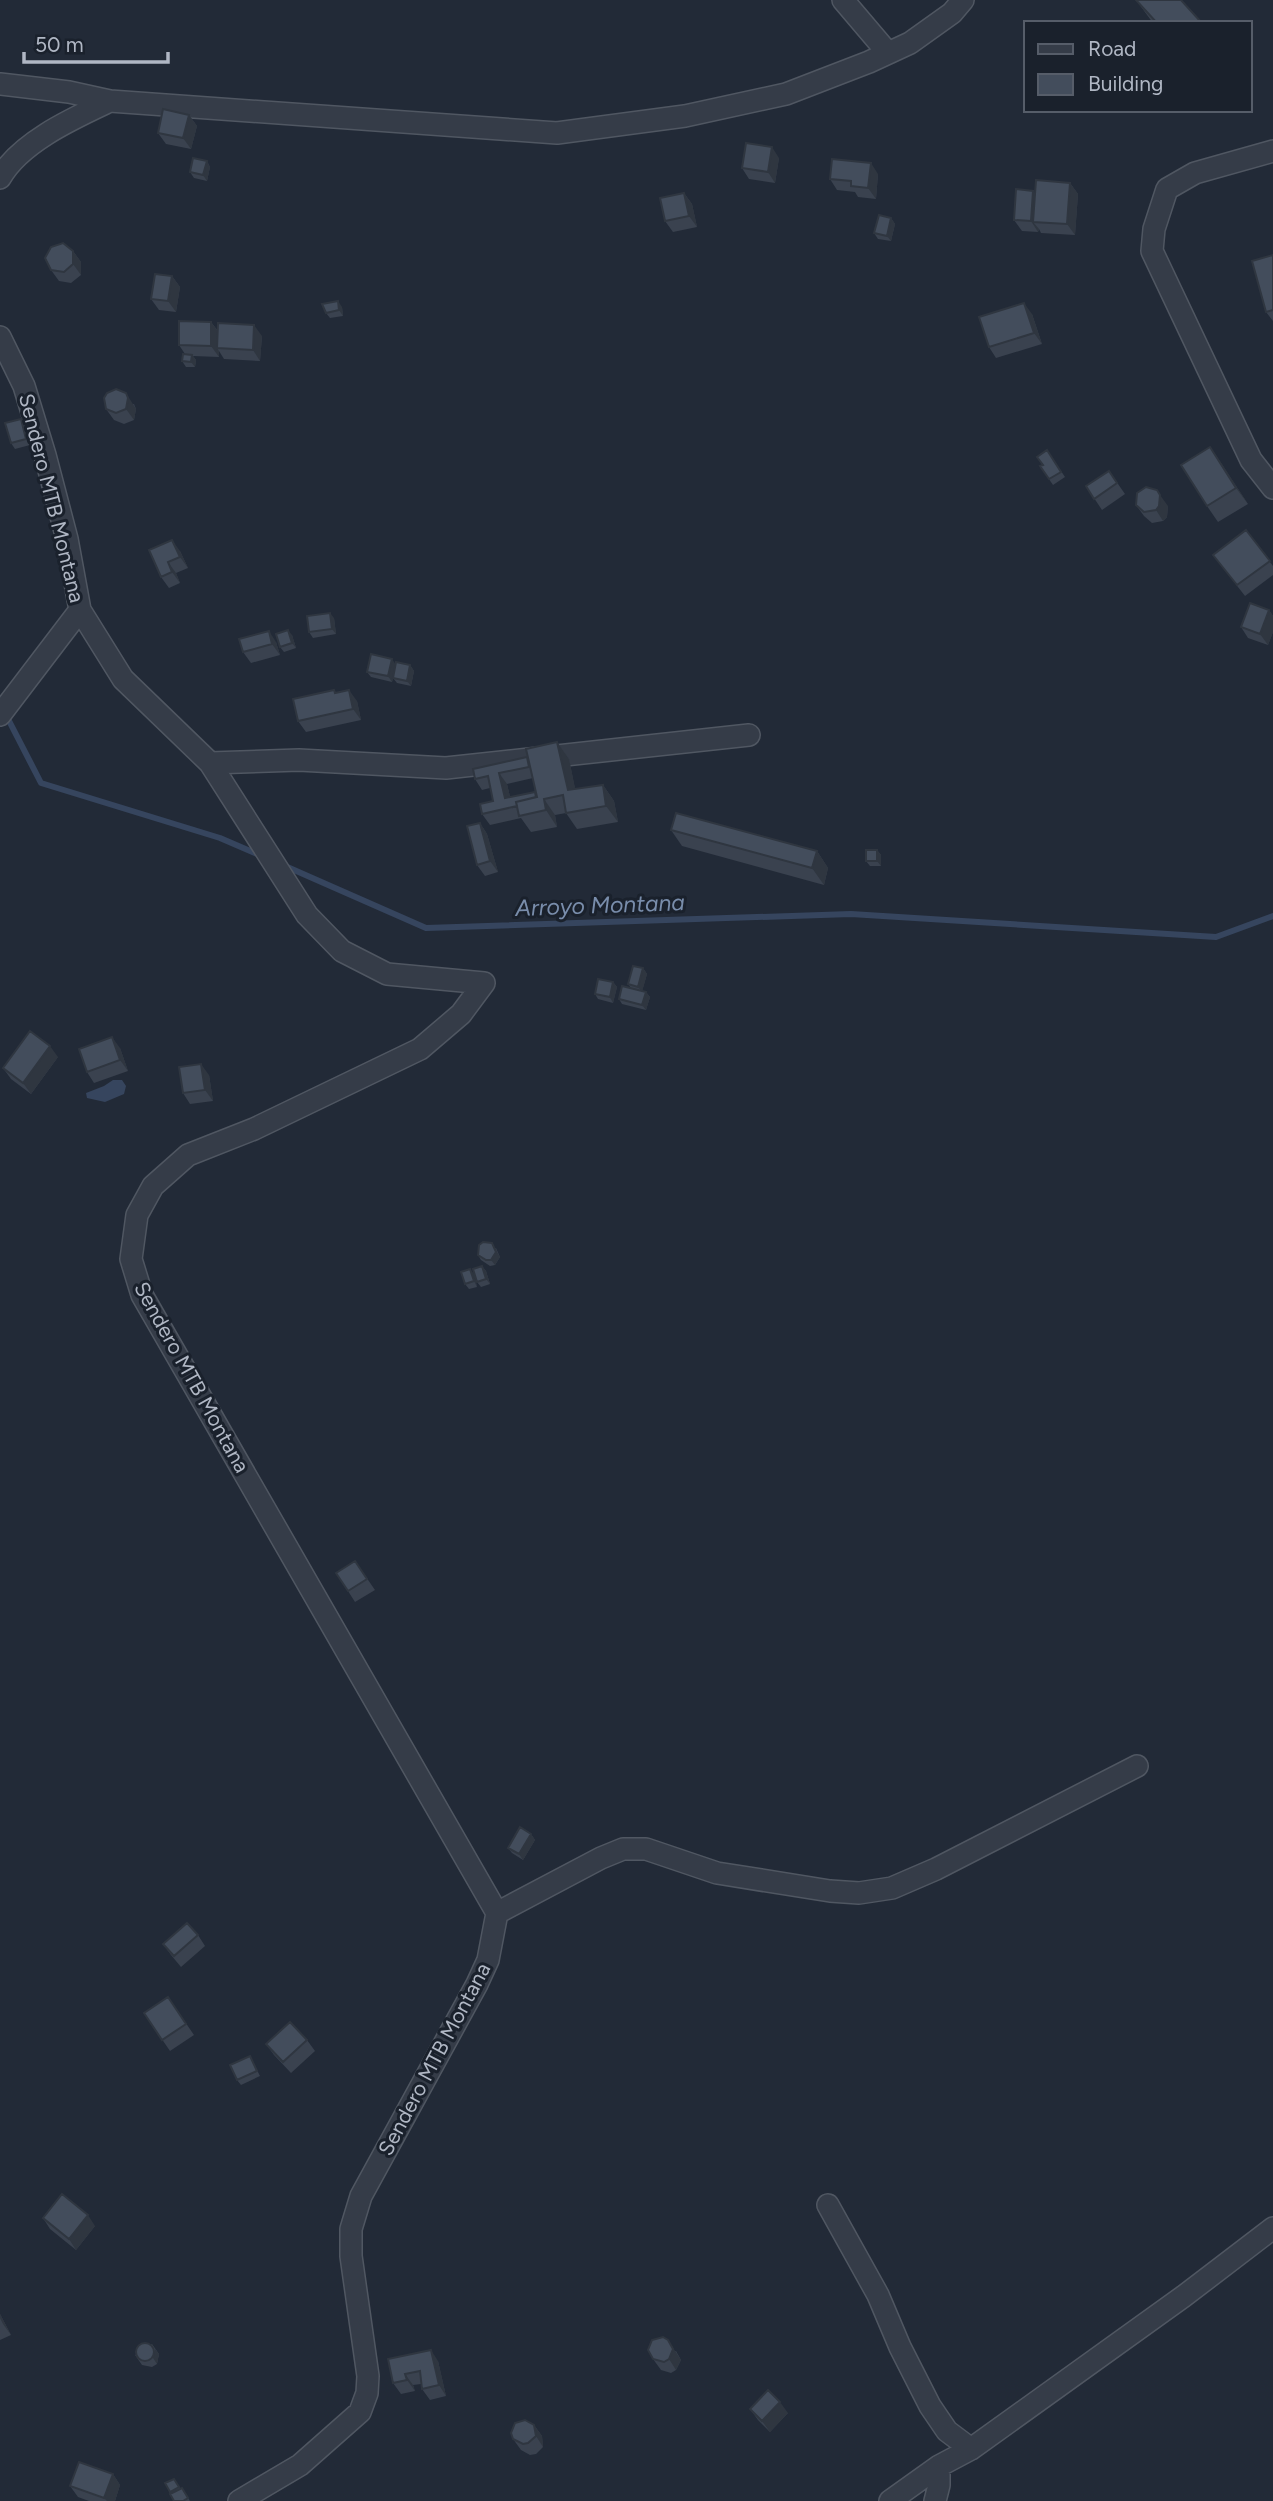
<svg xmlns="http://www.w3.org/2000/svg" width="1273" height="2501" viewBox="0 0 1273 2501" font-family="Figtree,sans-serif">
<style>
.water{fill:#36455e}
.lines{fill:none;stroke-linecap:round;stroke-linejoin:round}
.stream{stroke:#36455e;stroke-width:6}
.minor-casing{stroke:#505762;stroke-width:24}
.minor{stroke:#353c48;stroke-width:21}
.wall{fill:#3a424f;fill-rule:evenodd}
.shaded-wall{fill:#2f3640}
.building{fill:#434d5c;stroke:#2f3640;stroke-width:2}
.labels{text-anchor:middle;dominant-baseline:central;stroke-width:6;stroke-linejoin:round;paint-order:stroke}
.street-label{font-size:21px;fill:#b0b7c4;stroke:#1a212c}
.water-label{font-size:23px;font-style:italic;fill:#798dab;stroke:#1a212c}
</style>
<rect width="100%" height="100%" fill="#222a37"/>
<path class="water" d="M113 1080H122L126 1086 124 1094 105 1102 87 1098 86 1093 104 1086Z"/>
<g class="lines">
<path class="stream" d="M5 713 41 783 220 838 262 856
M285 866 426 928 851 914 1216 937 1273 916"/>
<defs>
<path id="minor" d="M843 0 888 53
M0 84 69 92 110 101 557 133 685 116 786 94 869 62 910 43 952 13 963 0
M1273 151 1195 173 1167 189 1154 229 1152 251 1251 460 1273 488
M0 178C20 142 74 118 110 101
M0 337 24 386 45 455 67 539 80 610 123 679 210 763 307 915 342 951 387 974 484 983
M0 715 80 610
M210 763 299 760 446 768 749 735
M497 1913 601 1858 623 1849H646L717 1873 830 1891 859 1893 892 1888 936 1869 1137 1766
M828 2205 878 2295 900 2347 930 2406 947 2431 971 2449
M239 2501 300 2465 360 2412 367 2393 368 2376 351 2256V2229L361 2196 477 1984 488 1960 497 1913 142 1295 131 1259 137 1215 153 1186 188 1155 254 1129 420 1049 461 1014 484 983
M890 2501 939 2466 971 2449 1184 2296 1273 2228
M935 2501 939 2485V2466"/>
</defs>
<use href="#minor" class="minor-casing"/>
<use href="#minor" class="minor"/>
</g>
<path class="wall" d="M1136 0H1181L1201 23H1153Z
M189 115 197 126 191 149 166 144 158 133Z
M779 158 775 183 749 179 742 168Z
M207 161 210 167 207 181 194 178 190 172Z
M878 174 876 199 858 197 855 192 837 190 830 179Z
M1070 183 1078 194 1075 235 1041 233 1039 229 1038 232 1022 231 1014 220 1035 194Z
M684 193 692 204 697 227 673 232 665 221Z
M891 218 895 224 891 241 878 239 874 233Z
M73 251 81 262V275L71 283 59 281 51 270Z
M1273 255V321L1266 312Z
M172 276 180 287 176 312 159 310 151 299Z
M342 307 343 316 330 318 326 313Z
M1032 314 1042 344 996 358 989 347Z
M211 322 218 331 262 336 260 361 224 359 219 351V357L193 356 196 360 195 367H186L182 361 185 354 179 345Z
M134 404 136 409 134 420 124 424 114 420 106 409Z
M21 419 25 425 30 445 15 449 11 443Z
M1210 447 1248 504 1218 522 1207 506Z
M1047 450 1065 477 1053 485 1040 466 1043 465Z
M1109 471 1125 494 1102 510 1086 486Z
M1136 505 1168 506 1167 517 1163 521 1152 523 1144 516Z
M1246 530 1273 566V575L1245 596 1213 555Z
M149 550 180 551 188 568 176 573 180 583 169 588 161 577Z
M1269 610 1273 616V632L1268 645 1248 638 1241 627Z
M334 618 336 634 313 638 309 632Z
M292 635 296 648 284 652 280 647Z
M276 642 280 655 251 663 243 652Z
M396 664 410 665 414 671 411 686 397 683 393 678 392 682 371 677 367 672Z
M334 690 336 693 357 701 361 720 306 732 298 721Z
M557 742 569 759 575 789 603 785 614 801 618 822 577 829 566 813 555 815 557 827 531 832 521 818 490 825 482 814 493 801 490 788 482 790 475 779 527 757ZM533 778 535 792 510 797 507 784Z
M480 823 487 834 498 872 485 876 477 865Z
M671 830 817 851 828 868 824 885 682 846Z
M877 850 881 855V866H870L866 861Z
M643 968 647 974 642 991 646 992 650 997 646 1010 622 1004 619 999 631 988 628 984Z
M613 982 617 987 613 1003 598 999 595 994Z
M120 1048 128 1071 94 1083 87 1072Z
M58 1057 31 1094 11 1079 3 1068Z
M209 1075 213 1101 190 1104 183 1093Z
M496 1248 500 1257 495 1265 490 1266 481 1260 478 1255Z
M482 1266 486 1271 490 1284 481 1287 477 1282Z
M474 1274 477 1287 469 1289 465 1284Z
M355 1561 375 1590 355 1602 348 1591Z
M531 1834 535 1840 523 1860 512 1853 508 1848Z
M198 1935 205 1946 181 1967 171 1955 163 1944Z
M168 1997 194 2035 170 2051 144 2013Z
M307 2040 315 2051 291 2073 274 2055 266 2044Z
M250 2056 260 2076 241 2085 237 2080Z
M43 2218 95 2226 76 2250 50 2229Z
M0 2314 11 2335 0 2340Z
M152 2344 159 2354 157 2364 152 2367 142 2365 135 2355Z
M676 2351 681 2360 676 2370 671 2373 661 2370 653 2359Z
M388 2359 438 2361 446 2396 430 2400 422 2389 421 2384 413 2385 415 2391 401 2394 393 2383Z
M750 2409 788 2413 770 2432 758 2420Z
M534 2425 542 2436 543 2447 536 2454 530 2455 521 2450 513 2439Z
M113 2474 120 2485 115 2501H89L78 2497 70 2486Z
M174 2479 180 2488H182L190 2501H174L165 2483Z"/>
<path class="shaded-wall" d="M189 115 197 126 191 149 183 138Z
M772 147 779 158 775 183 768 172Z
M207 161 210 167 207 181 203 175Z
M871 163 878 174 876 199 868 188Z
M1070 183 1078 194 1075 235 1067 224Z
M1033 191 1041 202 1033 222 1039 229 1038 232 1031 221Z
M684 193 692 204 697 227 689 216Z
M891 218 895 224 891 241 887 236Z
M73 251 81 262V275L73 264Z
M172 276 180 287 176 312 168 301Z
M338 301 342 307 343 316 339 310Z
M1024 303 1032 314 1042 344 1034 333Z
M211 322 219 333 217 348 219 351V357L211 346Z
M254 325 262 336 260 361 253 350Z
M192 355 196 360 195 367 191 362Z
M126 393 136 409 134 420 126 409Z
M21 419 25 425 30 445 26 439Z
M1210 447 1222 464 1248 504 1236 488Z
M1160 495 1168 506 1167 517 1163 521 1156 510Z
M172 540 180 551 188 568 180 557Z
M168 562 176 573 180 583 172 572Z
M1269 610 1273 616V632L1268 645 1260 634Z
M330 613 334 618 336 634 332 629Z
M288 630 292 635 296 648 292 643Z
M269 631 276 642 280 655 272 644Z
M392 659 396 665 392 682 388 676Z
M410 665 414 671 411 686 407 681Z
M349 690 357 701 361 720 353 709Z
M557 742 569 759 579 807 568 790Z
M499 773 507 784 513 809 505 798Z
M603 785 614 801 618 822 606 806Z
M544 799 555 815 557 827 546 810Z
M480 823 487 834 498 872 490 861Z
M877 850 881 855V866L877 861Z
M817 851 828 868 824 885 812 868Z
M643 968 647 974 642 992 638 987Z
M613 982 617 987 613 1003 610 997Z
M646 992 650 997 646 1010 642 1005Z
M112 1037 120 1048 128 1071 120 1060Z
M50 1046 58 1057 31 1094 23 1083Z
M201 1064 209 1075 213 1101 205 1090Z
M492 1243 500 1257 495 1265 491 1260Z
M482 1266 486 1271 490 1284 486 1279Z
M470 1269 474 1274 477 1287 474 1281Z
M531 1834 535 1840 523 1860 519 1854Z
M88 2215 95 2226 76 2250 69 2239Z
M0 2314 11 2335 3 2324 0 2318Z
M668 2340 681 2360 676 2370 669 2359Z
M155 2349 159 2354 157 2364 153 2358Z
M431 2350 438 2361 446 2396 439 2385Z
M405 2374 413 2385 415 2391 407 2380Z
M780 2402 788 2413 770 2432 762 2421Z
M534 2425 542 2436 543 2447 536 2436Z
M113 2474 120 2485 115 2501H107L104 2498Z"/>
<path class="building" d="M1136 0H1181L1201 22 1199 23H1157Z
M163 109 189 115 183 138 158 133Z
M746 143 772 147 768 172 742 168Z
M193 158 207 161 203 175 190 172Z
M832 159 871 163 868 188 851 186V181L830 179Z
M1036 180 1070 183 1067 224 1033 222Z
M1016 189 1033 191 1031 221 1014 220Z
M684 193 689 216 665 221 660 198Z
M879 215 891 218 887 236 874 233Z
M63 243 73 251V264L64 272 51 270 45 258 51 247Z
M1273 255V310L1266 312 1252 261Z
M155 274 172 276 168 301 151 299Z
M338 301 339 310 326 313 322 304Z
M1024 303 1034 333 989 347 979 317Z
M179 321 211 322V346L179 345Z
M218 323 254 325 253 350 217 348Z
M183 354 192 355 191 362 182 361Z
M116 389 126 393 128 398 126 409 116 413 106 409 104 398 107 393Z
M21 419 26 439 11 443 5 423Z
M1210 447 1236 488 1207 506 1181 465Z
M1047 450 1061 472 1049 479 1040 466 1043 465 1037 457Z
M1109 471 1117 483 1094 499 1086 486Z
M1146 487 1157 490 1160 495 1159 506 1156 510 1144 512 1136 505 1137 493Z
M1246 530 1270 561 1237 585 1213 555Z
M172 540 180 557 168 562 172 572 161 577 149 550Z
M1250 603 1269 610 1260 634 1241 627Z
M330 613 332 629 309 632 307 616Z
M288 630 292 643 280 647 276 634Z
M269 631 272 644 243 652 239 639Z
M371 654 392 659 388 676 367 672Z
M396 662 410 665 407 681 393 678Z
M334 690 335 693 349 690 353 709 298 721 293 699Z
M557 742 568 790 603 785 606 806 566 813 563 795 544 799 546 810 519 816 516 802 537 797 526 749Z
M527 757 529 767 499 773 505 798 535 792 536 797 516 802 517 806 482 814 480 804 493 801 488 776 475 779 473 769Z
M676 813 817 851 812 868 671 830Z
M480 823 490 861 477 865 467 826Z
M866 850H877V861H866Z
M633 966 643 968 638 987 628 984Z
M598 979 613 982 610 997 595 994Z
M622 986 646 992 642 1005 619 999Z
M30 1031 50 1046 23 1083 3 1068Z
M112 1037 120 1060 87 1072 79 1049Z
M201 1064 205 1090 183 1093 179 1067Z
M483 1242 492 1243 496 1252 491 1260H486L478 1255 479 1245Z
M482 1266 486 1279 477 1282 473 1269Z
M470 1269 474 1281 465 1284 461 1272Z
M355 1561 367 1579 348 1591 336 1573Z
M520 1827 531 1834 519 1854 508 1848Z
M187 1923 198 1935 174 1956 163 1944Z
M168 1997 186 2024 162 2040 144 2013Z
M290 2022 307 2040 283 2062 266 2044Z
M250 2056 257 2071 237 2080 230 2065Z
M62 2194 88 2215 69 2239 43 2218Z
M663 2337 668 2340 673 2349 669 2359 664 2362 653 2359 648 2350 652 2340Z
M136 2352a9 9 0 1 1 18 0a9 9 0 1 1-18 0Z
M431 2350 439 2385 422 2389 420 2371 405 2374 407 2380 393 2383 388 2359Z
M768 2390 780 2402 762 2421 750 2409Z
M525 2420 534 2425 536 2436 528 2443 523 2444 513 2439 511 2433 515 2423Z
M79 2462 113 2474 104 2498 70 2486Z
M174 2479 179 2487 170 2492 165 2483Z
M182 2488 188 2498 183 2501H174L170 2494Z"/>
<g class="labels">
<g class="street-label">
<text transform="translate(52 498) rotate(76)">Sendero MTB Montana</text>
<text transform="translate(192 1377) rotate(61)">Sendero MTB Montana</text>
<text transform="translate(434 2059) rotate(-62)">Sendero MTB Montana</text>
</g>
<g class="water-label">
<text transform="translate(600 905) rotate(-2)">Arroyo Montana</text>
</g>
</g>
<rect x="1024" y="21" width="228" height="91" fill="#1a212c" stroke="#565d69" stroke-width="2"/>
<rect x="1038" y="44" width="35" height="10" fill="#353c48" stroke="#565d69" stroke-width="2"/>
<text x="1088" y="56" font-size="21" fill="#b0b7c4">Road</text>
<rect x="1038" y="74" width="35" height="21" fill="#434d5c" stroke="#565d69" stroke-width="2"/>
<text x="1088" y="91" font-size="21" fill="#b0b7c4">Building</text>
<path d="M24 52v10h144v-10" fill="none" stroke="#b0b7c4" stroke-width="3.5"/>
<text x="35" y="52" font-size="21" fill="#b0b7c4" stroke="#1a212c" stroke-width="5" paint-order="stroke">50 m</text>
</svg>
